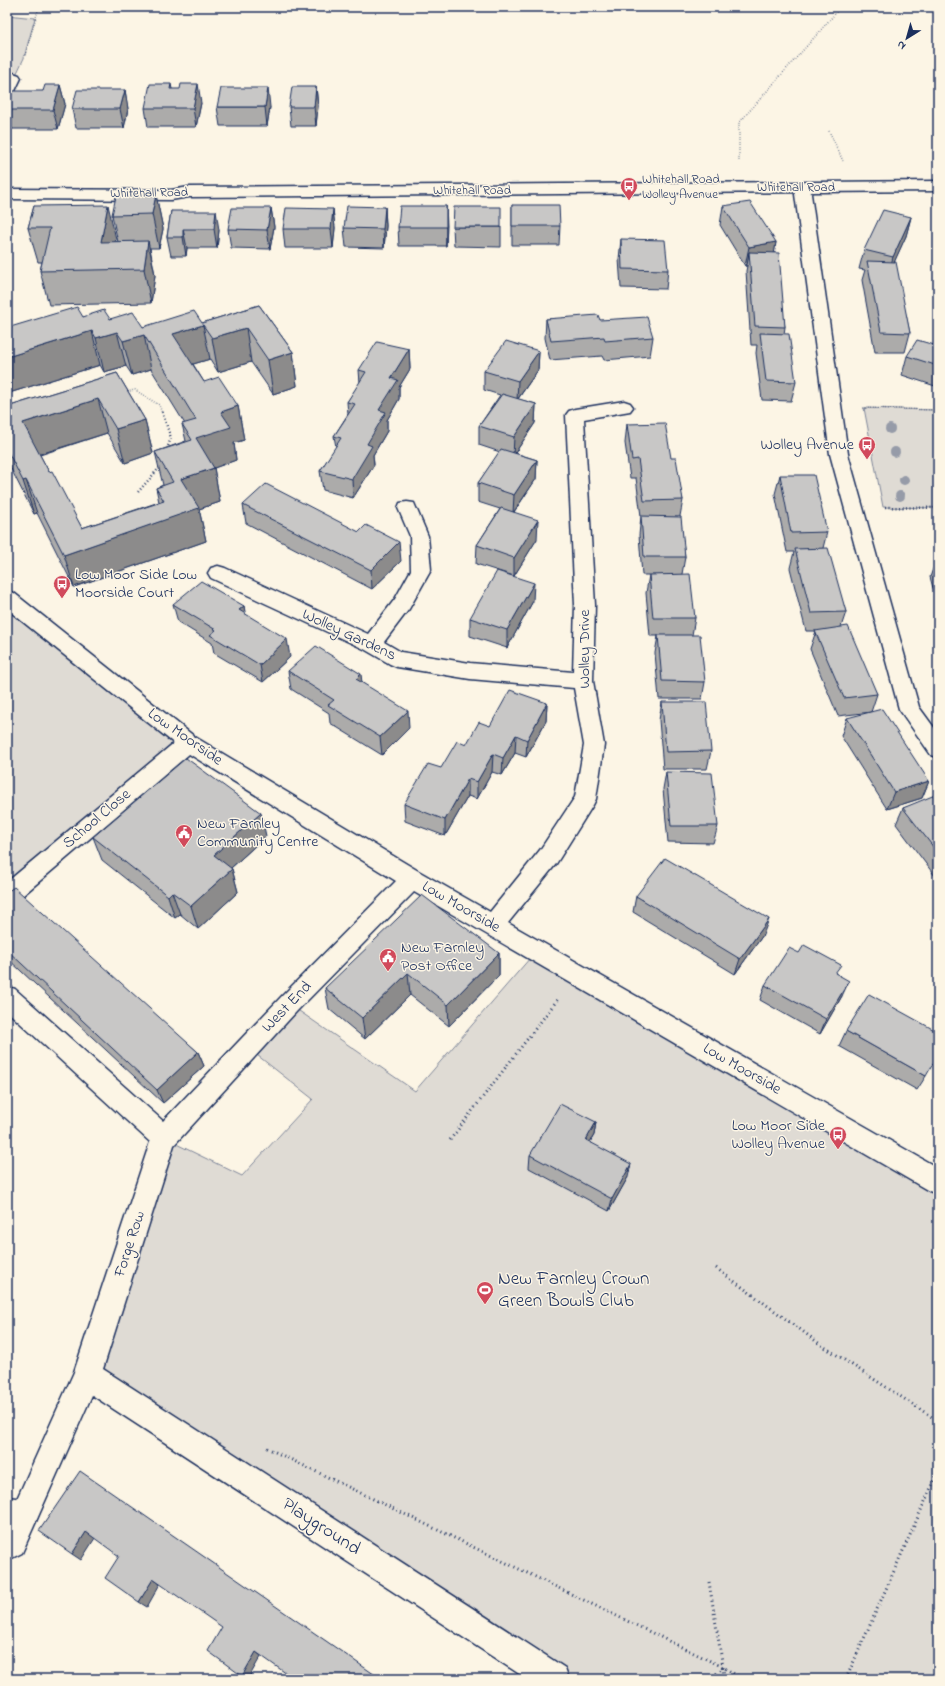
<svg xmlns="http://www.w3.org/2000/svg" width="945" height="1686" viewBox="0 0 945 1686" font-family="'Indie Flower',sans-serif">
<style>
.green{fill:#dfdbd4;stroke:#7d8599}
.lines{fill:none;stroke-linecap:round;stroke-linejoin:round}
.service-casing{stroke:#1b2f5e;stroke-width:3}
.minor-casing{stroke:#1b2f5e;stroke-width:3}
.primary-casing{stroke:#1b2f5e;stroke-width:3}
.path-far2{stroke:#1b2f5e;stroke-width:1.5;stroke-dasharray:0.5 2;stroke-linecap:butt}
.path-far1{stroke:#1b2f5e;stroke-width:2.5;stroke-dasharray:1 2.5;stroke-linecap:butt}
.path{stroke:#1b2f5e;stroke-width:3;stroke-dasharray:1 3.5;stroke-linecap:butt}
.service{fill:#fcf5e5;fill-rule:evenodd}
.minor{fill:#fcf5e5;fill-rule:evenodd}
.primary{fill:#fcf5e5;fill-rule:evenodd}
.tree{fill:#969ba8}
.wall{fill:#acabaa;stroke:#1b2f5e}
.shaded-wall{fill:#8c8b8b;stroke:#1b2f5e}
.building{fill:#c8c7c6;stroke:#1b2f5e}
.labels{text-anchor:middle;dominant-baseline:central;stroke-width:3;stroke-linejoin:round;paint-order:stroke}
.far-poi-label{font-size:13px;fill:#1b2f5e;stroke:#fcf5e5;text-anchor:start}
.far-street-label{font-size:13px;fill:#1b2f5e;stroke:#fcf5e5}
.poi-label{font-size:16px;fill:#1b2f5e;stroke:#fcf5e5;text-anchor:start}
.street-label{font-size:16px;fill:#1b2f5e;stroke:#fcf5e5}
.near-poi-label{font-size:19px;fill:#1b2f5e;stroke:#fcf5e5;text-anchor:start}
.near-street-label{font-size:19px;fill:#1b2f5e;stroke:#fcf5e5}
</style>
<rect width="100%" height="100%" fill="#fcf5e5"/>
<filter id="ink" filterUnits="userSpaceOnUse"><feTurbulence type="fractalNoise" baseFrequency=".025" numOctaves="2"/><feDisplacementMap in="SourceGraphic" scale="8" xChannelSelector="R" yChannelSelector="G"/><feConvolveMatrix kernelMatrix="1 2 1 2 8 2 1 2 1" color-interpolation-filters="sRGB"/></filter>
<g filter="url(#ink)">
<path class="green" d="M7 15 35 18 24 58 7 94Z
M864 408 936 410 938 418V508L883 507Z
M7 598 188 743 7 895Z
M537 950 938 1182V1679H554L87 1375 164 1138 242 1176 313 1099 248 1048 289 1004 415 1091Z"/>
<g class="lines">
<defs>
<path id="service" d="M188 735 195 737 198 743 195 749 15 902 7 905V882L181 737Z
M7 1497 25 1499 35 1503 39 1513 35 1523 25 1527 7 1525Z"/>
<path id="minor" d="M7 71 19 75 21 78 12 97 7 98Z
M802 182 807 184 810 187 848 454 919 707 938 733V757L931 755 899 709 830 454 794 187 797 184Z
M624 401 630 403 633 407 630 411 584 419 595 605 593 681 604 745 596 799 593 805 556 864 508 923 938 1168V1194L929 1191 414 892 297 1011 174 1145 103 1369 565 1668 569 1679H527L92 1395 22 1553 12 1558 7 1556V1521L74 1372 150 1142 7 1011V986L15 989 163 1121 281 997 396 881 181 749 7 609V591L14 593 195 737 420 872 490 912 540 850 575 797 584 745 574 688 470 679 397 667 390 664 364 649 211 578 208 573 211 568 218 566 225 568 368 634 395 599 411 570 410 536 398 508 400 503 407 502 414 503 428 536 431 570 409 609 384 642 401 652 470 663 573 672 575 605 566 415 569 411 575 409Z"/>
<path id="primary" d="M938 181V191L189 197 171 200 7 199V189L171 190 189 187Z"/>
</defs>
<use href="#service" class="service-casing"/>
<use href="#minor" class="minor-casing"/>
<use href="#primary" class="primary-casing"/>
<path class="path-far2" d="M25 55 39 7
M829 131 843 161
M739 161V123L841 7
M125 392 135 390 159 405 162 413
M863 408 936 410 937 413"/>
<path class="path-far1" d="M162 412 171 438 167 449
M937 412 938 418
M138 492 160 467
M885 507 938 508"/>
<path class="path" d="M450 1140 558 999
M716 1268 820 1344 938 1421
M267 1448 723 1667 743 1679
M709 1582 723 1667 711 1679
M7 1635 10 1576
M723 1667 724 1679
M846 1679 938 1472"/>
<use href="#service" class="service"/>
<use href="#minor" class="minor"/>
<use href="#primary" class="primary"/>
</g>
<g class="tree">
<circle cx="890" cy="429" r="5"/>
<circle cx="895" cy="452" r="5"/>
<circle cx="904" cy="480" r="5"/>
<circle cx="900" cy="496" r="5"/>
</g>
<path class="wall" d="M171 84 172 89 201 103 196 127H148L145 108Z
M60 85 65 104 58 129H10L7 118V104Z
M316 87 318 106 316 126H291L289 107Z
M125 90 128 109 124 128H76L72 109Z
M217 107H270L267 126H220Z
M156 195 163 229 159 248H150L155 275 151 303 49 305 40 271 42 262H38L28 228 34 206 116 239 115 242H118L112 215Z
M512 205 560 226 559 245H512Z
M446 206V246H399L398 227Z
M723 206 776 242 774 253 785 327 784 334 796 382 791 401 762 400 756 353 757 345H751L746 271 747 266H745L720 225Z
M385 207 386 226 384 248 346 247 344 228Z
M271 208 274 227 270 249 231 248 228 229Z
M333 209 335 228 333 248H285L283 229Z
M171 211 219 230 217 248H187L186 256H171L167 237Z
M911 217 906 236 894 262 910 333 905 352H875L862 280 865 270 859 269 864 250Z
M453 227H501V247L454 246Z
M621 239 668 270 666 289 621 288 619 259Z
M259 305 293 352 297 386 273 394 251 362 218 372 210 359 193 364 204 382 238 406 244 440 234 443 236 460 214 468 220 502 199 509 206 541 74 587 37 513 34 514 7 461V407L117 373 145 420 153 453 125 463 107 433 40 455 49 472 82 528 159 502 156 488 163 485 155 452 186 441 182 424H185L151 369 132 375 126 366 104 372 100 365 9 393 7 390V328L83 317 110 319 143 327 202 323Z
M546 319 600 320 653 337 650 356 604 360 602 356 550 360 545 338Z
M938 346V387L902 375 907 356Z
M409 349 410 369 399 387V399L387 420V431L373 455 374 465 353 498 323 490 320 471 336 447 334 436 348 414 347 402 360 383 359 370Z
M539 351 538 370 518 399 536 404 535 423 515 453 537 460 536 479 514 512 537 539 514 576 476 564 477 545 500 509 478 502V483L500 452 479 445V426L500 395 484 390V371Z
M627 424 671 458 683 500 680 516 685 557 682 574 695 618 692 635 705 682 702 699H659L655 653 658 636H650L646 593 649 575H642L639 535 641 516 636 478H630L625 443Z
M780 475 827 532 823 548 846 612 841 627 877 694 871 712 838 716 810 649 816 631H806L790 568 794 552H787L775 494Z
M243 505 359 532 401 561 372 589 246 523Z
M937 558H938V606L930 577Z
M533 601 507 648 470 636V618Z
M173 604 244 606 245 614 290 657 263 682 214 653 212 643 178 622Z
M288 671 362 682 409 728 382 755 330 723 329 713 291 689Z
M662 702 711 751 707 769H663L659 720Z
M547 703 546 721 526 757 515 753 502 775 492 772 477 799 468 796 445 836 405 821 404 804 466 745 490 726Z
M847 718 929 781 922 798 887 809 841 736Z
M666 772 718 826 713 843 668 842 663 789Z
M938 799V880L896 824 903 808Z
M266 836 231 868 232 869 238 892 198 929 180 914 175 918 102 860 93 837Z
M7 892 198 1052 204 1066 163 1103 7 958Z
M636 896 763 935 735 974 633 912Z
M499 953V975L449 1026 410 995 365 1039 329 1009 325 988Z
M837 974 842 996 820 1034 760 1000 765 985Z
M846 1031 926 1076 917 1090 839 1046Z
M596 1122 594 1135 590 1142 628 1177 609 1211 529 1168 530 1155Z"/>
<path class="shaded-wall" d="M198 84 201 103 196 127 193 108Z
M60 85 65 104 58 129 53 110Z
M316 87 318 106 316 126 314 107Z
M268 88 270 107 267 126 265 107Z
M125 90 128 109 124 128 120 109Z
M156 195 163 229 159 248 152 214Z
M108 205 116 239 110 270 101 242Z
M446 206 447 226 446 246Z
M385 207 386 226 384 248 383 229Z
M271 208 274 227 270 249 267 230Z
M333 209 335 228 333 248 331 229Z
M216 211 219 230 217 248 214 229Z
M911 217 906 236 888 276 893 257Z
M183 229 187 248 186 256 183 237Z
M148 241 155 275 151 303 144 269Z
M776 242 773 262 749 252 747 266H745L749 247Z
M203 325 210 359 180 368 173 334Z
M246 328 251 362 218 372 212 338Z
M92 331 100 365 9 393 7 388V357Z
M117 332 126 366 104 372 96 338Z
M144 335 151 369 132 375 123 341Z
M409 349 410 369 399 387V399L387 420V431L373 455 374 465 353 498 352 479 367 444 391 378Z
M539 351 538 370 517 400 518 381Z
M293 352 297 386 273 394 268 360Z
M98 399 107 433 34 456 23 423Z
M536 404 535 423 513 456 514 437Z
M238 406 244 440 234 443 236 460 203 472 196 438 221 412Z
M145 420 153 453 125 463 116 429Z
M537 460 536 479 513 513 514 495Z
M214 468 220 502 199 509 206 541 74 587 64 555 189 511 181 479Z
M26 480 37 513 34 514 23 481Z
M538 520 537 539 514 576V558Z
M399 542 401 561 372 589 371 570Z
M534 583 533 601 507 648V630Z
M244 606 247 624 239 610Z
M287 639 290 657 263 682 260 665Z
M361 674 363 692 356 679Z
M547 703 546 721 526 757 527 740Z
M408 711 409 728 382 755 380 737Z
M516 735 515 753 502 775 503 758Z
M493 754 492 772 477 799V782Z
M468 779V796L445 836V820Z
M929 781 922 798 887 809 894 792Z
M261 813 266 836 220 878 214 855Z
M232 869 238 892 198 929 191 906Z
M172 892 180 914 175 918 168 896Z
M769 919 763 935 735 974 740 959Z
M499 953V975L449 1026 448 1005Z
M408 973 410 995 365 1039 362 1018Z
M849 981 842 996 820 1034 826 1019Z
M198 1052 204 1066 163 1103 157 1090Z
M596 1122 594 1135 584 1153 586 1140Z
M631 1164 628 1177 609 1211 612 1199Z
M86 1532 95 1538 81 1560 72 1554Z
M153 1579 160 1584 147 1607 139 1602Z
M256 1652 261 1656 248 1679H247L242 1676Z"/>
<path class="building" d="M150 84H171L170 89H180L181 84H198L193 108H145Z
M45 85H60L53 110H7V104L11 91H43Z
M292 87H316L314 107H289Z
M221 88H268L265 107H217Z
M77 90H125L120 109H72Z
M156 195 152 214 112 215 116 196Z
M750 202 776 242 749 247 723 206Z
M108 205 101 242 148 241 144 269 40 271 50 228H28L34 206Z
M512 205H559L560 226H512Z
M347 206 385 207 383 229 344 228Z
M400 206H446V227H398Z
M454 207H501V227H453Z
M232 208H271L267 230 228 229Z
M286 208 333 209 331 229H283Z
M883 210 911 217 893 257 864 250Z
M171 211H216L214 229H183V237H167Z
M621 239 665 240 668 270 622 269Z
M749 252 779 253 785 327 755 326Z
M867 261 896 262 910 333 881 332Z
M259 305 293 352 268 360 246 328 212 338 203 325 173 334 204 382 219 377 238 406 221 412 231 427 196 438 214 468 181 479 199 508 64 555 26 480 23 481 7 450V407L117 373 145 420 116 429 98 399 23 423 49 472 52 471 82 528 164 501 156 488 173 482 155 452 192 440 182 424 196 420 144 335 123 341 117 332 96 338 92 331 7 357V328L77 307 83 317 104 310 110 319 133 312 143 327 194 311 202 323Z
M598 315 600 320 647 317 653 337 605 341 604 337 551 341 546 319Z
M760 333 789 334 796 382 766 381Z
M917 340 938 346V366L907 356Z
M506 341 539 351 518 381 484 371Z
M377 342 409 349 391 378 398 380 379 410 386 412 367 444 372 446 352 479 320 471 341 438 334 436 355 404 347 402 366 372 359 370Z
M502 394 536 404 514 437 479 426Z
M665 423 671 458H676L683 500 644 501 638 459 632 460 627 424Z
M501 449 537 460 514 495 478 483Z
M780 475H814L827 532 791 533Z
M266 484 359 532 366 525 399 542 371 570 243 505Z
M501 508 538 520 514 558 477 545Z
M641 516 681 517 685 557H644Z
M828 548 846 612 811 613 795 549Z
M497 571 534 583 507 630 470 618Z
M690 574 695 618H653L649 575Z
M201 581 244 606 239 610 287 639 260 665 210 635 216 630 173 604Z
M848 626 877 694 844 698 815 631Z
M658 635H700L705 682 662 681Z
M316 646 361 674 356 679 408 711 380 737 328 705 334 700 288 671Z
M510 690 547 703 527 740 516 735 503 758 493 754 477 782 468 779 445 820 404 804 428 764 441 768 457 741 466 745 479 722 490 726Z
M662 702H706L711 751 666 752Z
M882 709 929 781 894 792 847 718Z
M186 758 261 813 214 855 232 869 191 906 172 892 168 896 93 837Z
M666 772 712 773 718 826H671Z
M935 795 938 799V853L903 808Z
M665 858 769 919 740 959 636 896Z
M14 887 198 1052 157 1090 7 950V892Z
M422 895 499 953 448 1005 408 973 362 1018 325 988Z
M804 945 841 965 835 973 849 981 826 1019 765 985 789 948 799 953Z
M869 994 938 1032V1055L926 1076 846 1031Z
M560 1104 596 1122 586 1140 631 1164 612 1199 530 1155Z
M80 1471 381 1679H294L256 1652 242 1676 208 1651 222 1627 153 1579 139 1602 105 1578 119 1556 86 1532 72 1554 39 1531Z"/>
</g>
<defs>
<symbol id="bus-pin" viewBox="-11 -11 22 30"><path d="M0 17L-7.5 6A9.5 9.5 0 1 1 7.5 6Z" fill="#d1495b" stroke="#fcf5e5"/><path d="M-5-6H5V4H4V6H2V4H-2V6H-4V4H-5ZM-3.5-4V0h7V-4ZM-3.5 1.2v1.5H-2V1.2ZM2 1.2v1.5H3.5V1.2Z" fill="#fff"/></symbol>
<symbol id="civic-pin" viewBox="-11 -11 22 30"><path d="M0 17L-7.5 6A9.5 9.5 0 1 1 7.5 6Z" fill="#d1495b" stroke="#fcf5e5"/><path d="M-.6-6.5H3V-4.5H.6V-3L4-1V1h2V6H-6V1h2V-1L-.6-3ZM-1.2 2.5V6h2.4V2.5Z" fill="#fff"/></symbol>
<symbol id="stadium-pin" viewBox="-11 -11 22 30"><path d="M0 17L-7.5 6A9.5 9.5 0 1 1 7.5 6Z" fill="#d1495b" stroke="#fcf5e5"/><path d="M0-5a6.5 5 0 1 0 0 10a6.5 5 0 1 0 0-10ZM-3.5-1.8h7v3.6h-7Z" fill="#fff"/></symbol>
</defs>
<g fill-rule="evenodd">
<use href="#bus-pin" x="619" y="176" width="20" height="27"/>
<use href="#bus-pin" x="857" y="435" width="20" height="27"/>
<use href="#bus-pin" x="52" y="574" width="20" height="27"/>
<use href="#civic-pin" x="174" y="823" width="20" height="27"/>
<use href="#civic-pin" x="378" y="947" width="20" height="27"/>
<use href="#bus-pin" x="828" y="1125" width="20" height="27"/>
<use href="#stadium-pin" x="475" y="1280" width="20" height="27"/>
</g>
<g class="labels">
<g class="far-poi-label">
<text x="642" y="179">Whitehall Road<tspan x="642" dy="15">Wolley Avenue</tspan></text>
</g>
<g class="far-street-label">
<text x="796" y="187">Whitehall Road</text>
<text x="472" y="190">Whitehall Road</text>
<text transform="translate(149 193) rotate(-1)">Whitehall Road</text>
</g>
<g class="poi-label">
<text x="854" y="445" text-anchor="end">Wolley Avenue</text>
<text x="75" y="575">Low Moor Side Low<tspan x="75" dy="18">Moorside Court</tspan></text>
<text x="197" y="824">New Farnley<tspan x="197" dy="18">Community Centre</tspan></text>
<text x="401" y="948">New Farnley<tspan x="401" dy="18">Post Office</tspan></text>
<text x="825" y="1126" text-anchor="end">Low Moor Side<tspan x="825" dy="18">Wolley Avenue</tspan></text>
</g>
<g class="street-label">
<text transform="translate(349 635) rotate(25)">Wolley Gardens</text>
<text transform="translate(585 649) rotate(-90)">Wolley Drive</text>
<text transform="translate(185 737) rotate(35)">Low Moorside</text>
<text transform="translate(97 819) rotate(-40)">School Close</text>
<text transform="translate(461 907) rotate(30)">Low Moorside</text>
<text transform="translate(287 1007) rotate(-46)">West End</text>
<text transform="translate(742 1069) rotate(30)">Low Moorside</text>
<text transform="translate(130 1244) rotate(-72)">Forge Row</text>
</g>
<g class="near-poi-label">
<text x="498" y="1279">New Farnley Crown<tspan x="498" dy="22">Green Bowls Club</tspan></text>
</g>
<g class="near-street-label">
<text transform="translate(321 1527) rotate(33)">Playground</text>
</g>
</g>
<rect width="945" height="1686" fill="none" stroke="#fcf5e5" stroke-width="24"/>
<rect x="12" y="12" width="921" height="1662" fill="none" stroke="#1b2f5e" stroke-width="1.5" filter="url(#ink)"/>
<g transform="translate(907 38) rotate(217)" stroke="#fcf5e5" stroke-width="3" paint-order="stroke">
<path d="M0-3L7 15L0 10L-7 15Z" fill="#1b2f5e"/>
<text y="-6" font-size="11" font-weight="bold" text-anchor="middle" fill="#1b2f5e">N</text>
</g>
</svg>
